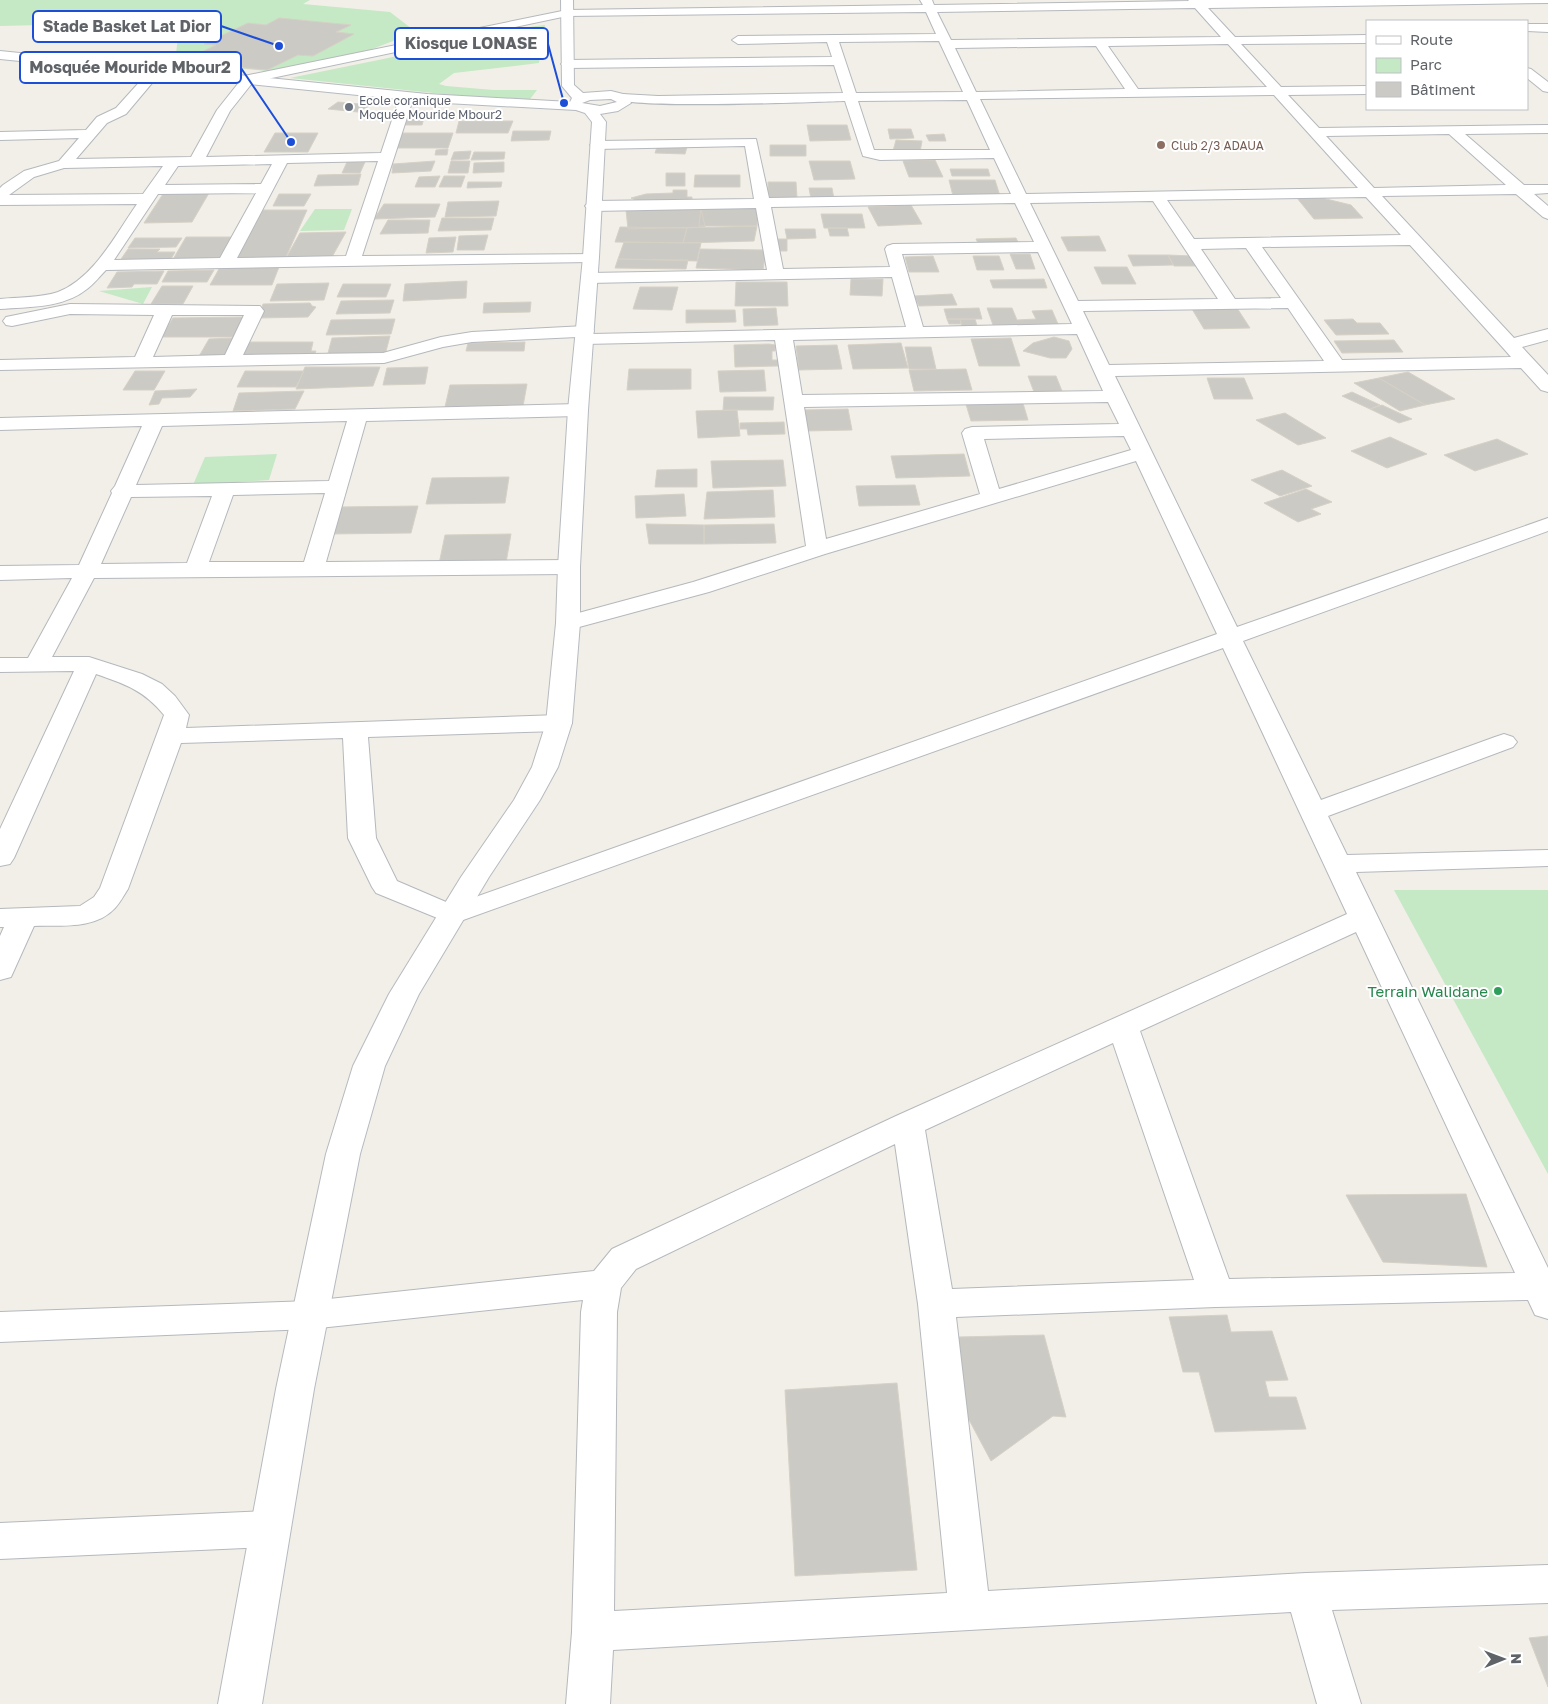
<svg xmlns="http://www.w3.org/2000/svg" width="1548" height="1704" viewBox="0 0 1548 1704" font-family="'Golos Text',sans-serif">
<style>
.green{fill:#c5e8c5}
.building{fill:#cccac5;stroke:#d6d1c6}
.lines{fill:none;stroke-linecap:round;stroke-linejoin:round}
.street-casing{stroke:#b5b8bc;stroke-width:2}
.secondary-casing{stroke:#b6babf;stroke-width:2}
.street{fill:#fff;fill-rule:evenodd}
.secondary{fill:#fff;fill-rule:evenodd}
.worship-dot{fill:#6b7280;stroke:#fff;stroke-width:2}
.education-dot{fill:#8d6e63;stroke:#fff;stroke-width:2}
.leisure-dot{fill:#2e9e5b;stroke:#fff;stroke-width:2}
.labels{text-anchor:middle;dominant-baseline:central;stroke-width:4;stroke-linejoin:round;paint-order:stroke}
.far-worship-label{font-size:12px;fill:#5b616d;stroke:#fff;text-anchor:start}
.far-education-label{font-size:12px;fill:#785e54;stroke:#fff;text-anchor:start}
.leisure-label{font-size:15px;fill:#27864d;stroke:#fff;text-anchor:end}
.leader{fill:none;stroke:#1d4ed8;stroke-width:2}
.callout-dot{fill:#1d4ed8;stroke:#fff;stroke-width:2}
.callout{fill:#fff;stroke:#1d4ed8;stroke-width:2}
.callout-label{font-size:16px;text-anchor:middle;font-weight:bold;fill:#5f6368}
</style>
<rect width="100%" height="100%" fill="#f1efe8"/>
<path class="green" d="M0 0H310L303 4 390 12 416 32 357 55 267 71 175 62 178 37 41 25 0 26Z
M545 25 539 63 454 73 439 84 446 86 493 90H537L530 99 472 97 290 78 398 56 422 47 478 33Z
M315 209H352L344 230 300 231Z
M152 287 143 304 99 291Z
M277 454 269 480 193 485 205 457Z
M1394 890H1548V1174Z"/>
<path class="building" d="M279 18 351 25 336 32 354 34 313 56 298 55 267 70 181 62 216 45 204 44 248 23 266 25Z
M338 102 371 105 358 112 328 109Z
M410 111H426L422 125H405Z
M459 121H513L508 133H456Z
M807 125H847L851 140 810 141Z
M888 129H911L914 138 890 139Z
M513 131H551L549 140 511 141Z
M275 133H318L308 152H264Z
M402 133H453L448 148H396Z
M944 134 946 141H929L926 135Z
M896 140 922 141 920 152 893 151Z
M770 145H806V156H770Z
M657 147H687L685 154 655 153Z
M448 149 447 155H435L436 150Z
M471 151 469 159 451 160 454 152Z
M474 152H505L504 159 471 160Z
M935 160 943 177H909L903 161Z
M435 161 431 171 392 173 393 164Z
M451 161H470L468 173H448Z
M809 161H850L855 179 814 180Z
M347 162H365L360 173H342Z
M504 162V172L473 173 474 163Z
M950 169H988L990 176H952Z
M666 173H685V186H666Z
M361 174 358 185 314 186 318 175Z
M695 175H740V187H694Z
M440 176 435 187H415L419 177Z
M444 176H465L461 187H439Z
M949 180H995L1000 196H953Z
M468 182H502L501 187 467 188Z
M768 182H796L797 198H768Z
M809 188H832L834 199H811Z
M673 190H687V197H692V199H689V201L641 202 631 198 646 194 673 193Z
M209 193 192 222 144 223 163 194Z
M279 194H311L304 206H273Z
M1297 198H1322L1351 205 1363 218 1314 219Z
M499 201 496 216 445 217 448 202Z
M384 204H440L435 217 374 219Z
M911 205 922 224 878 226 868 207Z
M701 208H758L757 226H699Z
M701 208 705 227 628 229 626 210Z
M263 210H307L286 257 235 259Z
M821 214H862L865 228H824Z
M442 218H494L491 230 438 231Z
M388 220H430L428 233 380 234Z
M757 226 754 241 683 243 687 228Z
M620 227 687 228 683 243 615 242Z
M828 228H847L849 236H830Z
M785 229H815L816 238 787 239Z
M346 232 332 257 286 258 300 233Z
M488 235 484 250H457L459 236Z
M1099 236 1106 251H1068L1061 237Z
M186 237H231L218 261H172Z
M456 237 453 252 426 253 429 238Z
M135 238H182L176 247 128 248Z
M1016 238 1019 244 979 245 976 239Z
M777 239H787V251H778Z
M624 242 701 243 697 261 618 259Z
M128 249H160L157 252H175L170 261 119 262Z
M700 249 766 250 763 270 696 268Z
M1010 254H1030L1035 269H1016Z
M1128 255H1168L1173 265 1133 266Z
M1168 255 1192 256 1198 266H1174Z
M933 256 939 272H909L905 257Z
M973 256H999L1004 270H977Z
M618 259 688 260 686 269 615 268Z
M279 267 272 285H210L219 269Z
M1094 267H1127L1136 284H1102Z
M214 270 207 282H162L168 271Z
M164 271 157 284H134L132 287 107 288 117 272Z
M851 279H883L882 296 850 295Z
M1044 279 1047 288H993L990 280Z
M467 281 466 298 403 301 405 284Z
M736 282H787L788 306H735Z
M329 283 324 300 270 301 277 284Z
M343 284H391L386 297H337Z
M162 286H193L183 304H151Z
M640 287H678L672 310 633 309Z
M952 294 957 305 919 306 914 296Z
M394 300 390 313 336 314 341 301Z
M531 302 530 312 483 313 484 303Z
M310 303 312 306 316 307 308 317 259 318 263 304Z
M776 308 778 325 744 326 743 309Z
M979 308 982 319H947L944 309Z
M987 308H1012L1017 320 1036 319 1032 311 1052 310 1058 324 993 325Z
M1237 308 1250 328 1204 329 1192 309Z
M686 310H735L736 322 686 323Z
M244 317 234 337H161L173 318Z
M395 319 391 334 326 335 331 320Z
M947 319H960L961 324H949Z
M960 319H975L978 329 963 330Z
M1353 319 1357 323H1380L1389 334 1336 335 1324 320Z
M390 336 385 355 327 357 332 338Z
M1054 337 1069 341 1072 349 1066 358H1050L1023 351 1033 343Z
M233 338 226 357 198 358 209 339Z
M1011 338 1020 366H979L971 339Z
M1394 340 1403 352 1342 353 1334 341Z
M249 342H313L311 351H316L314 356 240 359Z
M525 342 524 351H466L468 343Z
M901 343 908 368 853 369 848 345Z
M769 344 775 345V351H772V360H778V366L735 367 734 345Z
M837 345 842 369 799 370 796 346Z
M905 347H931L936 369H909Z
M305 367H380L373 386 296 389Z
M428 367 425 384 383 385 387 368Z
M629 369H691V389L627 390Z
M966 369 972 390 914 391 909 370Z
M764 370 766 391 720 392 718 371Z
M135 371H165L154 390H123Z
M245 371H304L296 387H237Z
M1408 372 1455 399 1425 405 1379 378Z
M1028 376H1056L1062 391 1034 392Z
M1207 378H1244L1253 399H1214Z
M1379 378 1425 405 1400 411 1354 383Z
M527 384 523 406 445 407 450 385Z
M197 389 190 397 162 398 159 404 149 405 155 391Z
M304 391 295 409 233 411 239 393Z
M1352 392 1380 405 1370 409 1342 396Z
M724 397H774L773 410H723Z
M1022 400 1028 420 971 421 965 401Z
M1382 405 1412 419 1399 423 1370 409Z
M848 409 852 430 806 431 803 410Z
M737 410 740 436 698 438 696 411Z
M1285 413 1326 438 1298 445 1256 420Z
M784 422 785 434 748 435 747 429H740V423Z
M1390 437 1427 454 1387 468 1351 451Z
M1497 439 1528 454 1475 471 1444 455Z
M964 454 970 476 896 478 891 456Z
M783 460 786 486 713 488 711 461Z
M697 469V487H655L657 470Z
M1282 470 1312 486 1280 496 1251 480Z
M509 477 505 503 426 504 432 478Z
M915 485 920 505 859 506 856 486Z
M1306 489 1332 502 1311 509 1321 514 1298 522 1264 503Z
M773 490 775 517 704 519 707 492Z
M684 494 686 516 636 518 635 496Z
M418 506 411 533 330 534 339 507Z
M646 524 704 525V544H649Z
M774 524 776 543 704 544V525Z
M511 534 506 563 439 564 445 535Z
M1466 1194 1487 1267 1383 1262 1346 1195Z
M1227 1315 1231 1332 1272 1331 1288 1380 1265 1381 1269 1397H1296L1306 1429 1215 1432 1199 1372H1183L1169 1317Z
M1044 1335 1066 1417 1053 1416 991 1461 959 1401 958 1337Z
M897 1383 917 1570 795 1576 785 1390Z
M1548 1636V1687L1529 1638Z"/>
<g class="lines">
<defs>
<path id="street" d="M920 0H932L934 5 1189 1 1188 0H1548V3L1208 8 1235 37 1367 35V43L1241 44 1281 87 1367 86V94L1288 95 1319 128 1548 125V133L1465 134 1524 185H1548V193L1534 194 1548 206V219L1543 217 1516 194 1382 196 1514 338 1548 329V340L1522 347 1548 375V392L1541 390 1521 368 1115 376 1237 627 1548 518V531L1243 641 1321 800 1495 737 1504 734 1513 737 1517 742 1513 747 1328 816 1347 855 1548 850V866L1356 872 1548 1268V1319L1535 1315 1528 1300 1216 1307 956 1317 988 1591 1306 1573 1548 1565V1603L1332 1610 1361 1704H1317L1291 1612 613 1650 610 1704H566L572 1632 581 1312 583 1300 310 1329 0 1342V1312L310 1301 594 1271 612 1249 896 1116 1347 914 1223 648 452 924 376 893 372 887 348 838 343 738 181 743 128 889C124 895 120 903 115 908 95 930 60 925 34 926L11 977 0 980V936L4 927H0V909L80 906 94 897 100 888 164 715C145 691 125 684 96 674L14 858 10 864 0 866V829L74 671 0 672V658H28L72 578 0 580V566L79 565 112 493 111 491 115 486 142 426 0 430V418L578 404 585 406 588 410 585 414 578 416 366 421 326 562 569 560 577 562 580 567 577 572 569 574 94 578 52 657H89L142 674 162 684 175 696 189 715 186 728 559 715 568 718 572 723 568 728 559 731 368 737 376 838 397 881 453 905 1217 634 1136 461 825 554 709 592 568 630 560 628 556 623 560 618 693 582 806 546 775 340 584 344 578 343 575 339 577 337 472 342 443 347 384 363 0 370V360L135 357 154 315 70 314 12 326 6 325 3 321 6 317 70 304 260 306 264 311 243 355 383 353 441 337 472 332 585 326 591 327 594 331 592 334 906 327 892 277 589 283 583 282 581 278 583 274 589 273 767 270 756 208 593 211 588 209 585 206 588 203 593 201 754 199 745 146 597 149 590 145 597 141 756 139 769 198 1011 194 994 158 880 160 863 156 845 101C817 102 624 109 615 98L622 94 658 96 843 93 834 65 567 68 561 64 567 60 832 57 827 42 738 44 732 40 738 36 936 34 926 12 567 16 253 82 230 111 206 157 381 153 400 96 402 93H412L414 96 362 256 597 254 599 257 597 260 591 262 106 270C100 276 94 284 87 289 64 308 28 307 0 309V299C19 297 40 298 58 292 94 278 116 234 137 204L0 205V188L3 185 24 171 59 161 79 138 0 140V132L86 130 97 117 116 108 153 67 157 66 163 70 126 114 107 123 76 159 191 157 217 110 244 76 249 75 567 10 923 5ZM1195 8 1221 37 951 40 937 12ZM939 41 963 92 856 93 839 42ZM1228 44 1267 87 1138 89 1108 46ZM1096 46 1125 89 976 92 955 48ZM1274 95 1358 188 1026 194 980 99ZM967 100 990 150H874L858 101ZM1449 134 1506 185 1374 188 1326 136ZM378 161 346 256 237 258 287 163ZM272 164 261 184 165 185 178 166ZM163 166 143 194 9 195 34 177 64 168ZM256 193 220 258 114 260 158 194ZM1366 197 1401 235 1194 239 1167 200ZM1153 201 1218 299 1078 301 1030 203ZM1015 203 1034 242 893 244 887 246 885 249 890 267 783 269 771 207ZM1410 245 1504 349 1511 357 1342 360 1262 247ZM1246 248 1281 298 1235 299 1201 249ZM1038 252 1072 324 923 327 902 254ZM1288 308 1324 361 1109 365 1083 311ZM172 315H244L225 355 153 357ZM1077 334 1103 391 802 395 793 340ZM1108 402 1119 424 972 427 965 429 962 433 980 494 826 539 804 407ZM347 421 329 481 136 485 162 426ZM1124 436 1131 450 999 489 984 439ZM325 493 304 562H209L233 495ZM212 496 187 563 101 564 131 497ZM1356 932 1515 1273 1229 1279 1140 1031ZM1113 1043 1194 1280 952 1289 925 1130ZM895 1144 918 1304 947 1593 614 1611 617 1312 621 1288 636 1269Z
M1527 24H1548V32L1527 31Z
M1527 68 1531 69 1548 82V92L1543 91 1527 78Z
M270 1511 284 1516 290 1529 284 1542 270 1547 0 1559V1523Z"/>
<path id="secondary" d="M561 0H573L574 85 583 93 611 91 627 95 631 103 618 111 600 114 606 122 599 257 588 410 580 567V623L572 723 558 767 540 800 489 877 419 994 385 1066 360 1154 314 1389 262 1704H218L276 1389 326 1154 353 1066 389 994 461 877 514 800 532 767 546 723 556 623 558 567 568 410 583 257 592 122 585 113 576 110 427 102 0 59V51L427 94 570 102 572 98 562 86ZM611 99 617 102 600 106 582 103 590 100Z"/>
</defs>
<use href="#street" class="street-casing"/>
<use href="#secondary" class="secondary-casing"/>
<use href="#street" class="street"/>
<use href="#secondary" class="secondary"/>
</g>
<circle class="worship-dot" cx="349" cy="107" r="5"/>
<circle class="education-dot" cx="1161" cy="145" r="5"/>
<circle class="leisure-dot" cx="1498" cy="991" r="5"/>
<g class="labels">
<g class="far-worship-label">
<text x="359" y="100">Ecole coranique<tspan x="359" dy="14">Moquée Mouride Mbour2</tspan></text>
</g>
<g class="far-education-label">
<text x="1171" y="145">Club 2/3 ADAUA</text>
</g>
<g class="leisure-label">
<text x="1488" y="991">Terrain Walidane</text>
</g>
</g>
<path class="leader" d="M279 46L221 26M564 103L548 44M291 142L241 68"/>
<g class="callout-dot">
<circle cx="279" cy="46" r="5"/>
<circle cx="564" cy="103" r="5"/>
<circle cx="291" cy="142" r="5"/>
</g>
<g class="callout">
<rect x="33" y="11" width="188" height="31" rx="5"/>
<rect x="395" y="28" width="153" height="31" rx="5"/>
<rect x="20" y="52" width="221" height="31" rx="5"/>
</g>
<g class="callout-label">
<text x="127" y="32">Stade Basket Lat Dior</text>
<text x="471" y="49">Kiosque LONASE</text>
<text x="130" y="73">Mosquée Mouride Mbour2</text>
</g>
<rect x="1366" y="20" width="162" height="90" fill="#ffffff" stroke="#bfc1c3"/>
<rect x="1376" y="36" width="25" height="8" fill="#ffffff" stroke="#bfc1c3"/>
<text x="1410" y="45" font-size="15" fill="#5f6368">Route</text>
<rect x="1376" y="58" width="25" height="15" fill="#c5e8c5" stroke="#bfc1c3"/>
<text x="1410" y="70" font-size="15" fill="#5f6368">Parc</text>
<rect x="1376" y="82" width="25" height="15" fill="#cccac5" stroke="#bfc1c3"/>
<text x="1410" y="95" font-size="15" fill="#5f6368">Bâtiment</text>
<g transform="translate(1503 1659) rotate(89)" stroke="#ffffff" stroke-width="4" paint-order="stroke">
<path d="M0-4L9 19L0 12L-9 19Z" fill="#5f6368"/>
<text y="-8" font-size="14" font-weight="bold" text-anchor="middle" fill="#5f6368">N</text>
</g>
</svg>
